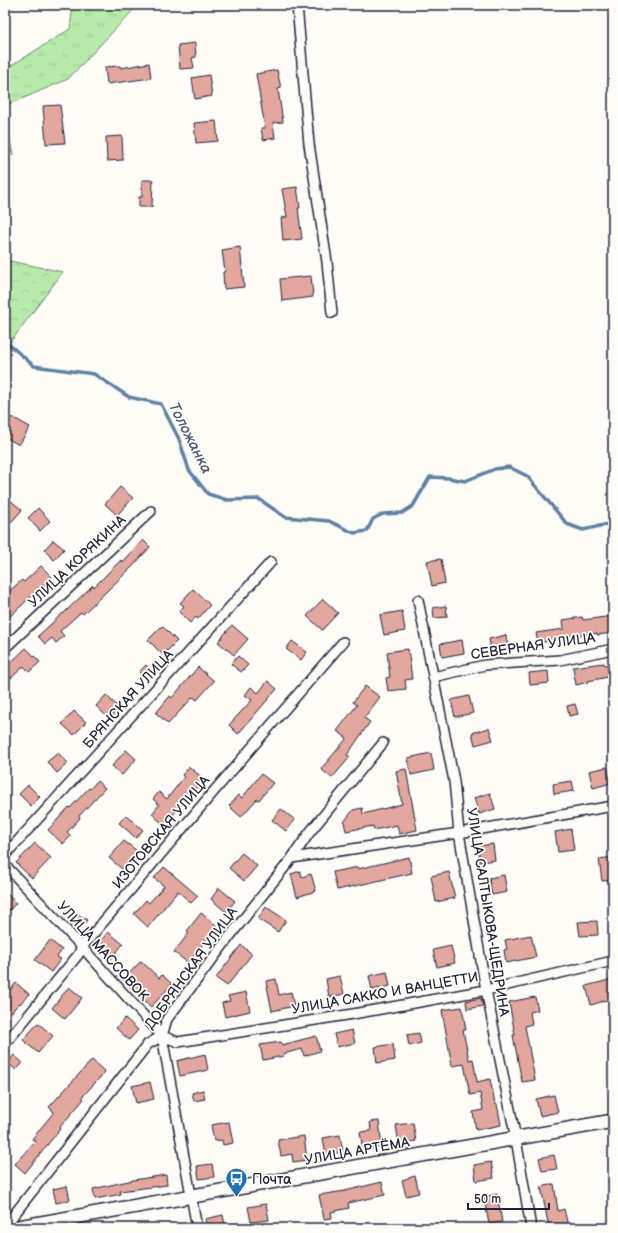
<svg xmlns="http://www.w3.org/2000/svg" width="618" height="1233" viewBox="0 0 618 1233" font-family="'Balsamiq Sans',sans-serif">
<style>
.grass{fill:url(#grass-tufts);stroke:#6d8673}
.forest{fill:url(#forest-crowns);stroke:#6d8673}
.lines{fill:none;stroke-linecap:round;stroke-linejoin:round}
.stream{stroke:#5f81a1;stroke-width:3.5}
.building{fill:#e2a89f;stroke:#22223b}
.street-casing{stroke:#22223b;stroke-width:12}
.secondary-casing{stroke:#22223b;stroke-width:16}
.street{stroke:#fdfcf7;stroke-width:9}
.secondary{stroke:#fdfcf7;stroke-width:13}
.labels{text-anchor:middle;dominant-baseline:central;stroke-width:3.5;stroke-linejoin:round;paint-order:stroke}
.street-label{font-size:14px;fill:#22223b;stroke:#fdfcf7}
.poi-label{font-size:14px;fill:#22223b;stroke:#fdfcf7;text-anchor:start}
.water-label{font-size:15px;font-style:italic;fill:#455976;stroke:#fdfcf7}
</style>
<defs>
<pattern id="grass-tufts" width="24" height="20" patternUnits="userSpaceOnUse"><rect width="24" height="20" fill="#b8ebab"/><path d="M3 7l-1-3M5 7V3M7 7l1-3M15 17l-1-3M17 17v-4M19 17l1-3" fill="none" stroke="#9ec994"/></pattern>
<pattern id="forest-crowns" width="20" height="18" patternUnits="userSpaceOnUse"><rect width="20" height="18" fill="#b8ebab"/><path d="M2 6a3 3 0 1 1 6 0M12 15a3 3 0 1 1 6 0" fill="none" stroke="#9ec994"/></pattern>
</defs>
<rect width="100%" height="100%" fill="#fdfcf7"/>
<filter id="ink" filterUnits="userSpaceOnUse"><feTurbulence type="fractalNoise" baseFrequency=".025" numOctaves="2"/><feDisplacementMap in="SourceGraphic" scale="8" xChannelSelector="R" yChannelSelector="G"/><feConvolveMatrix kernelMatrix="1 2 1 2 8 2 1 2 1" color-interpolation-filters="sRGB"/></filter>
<g filter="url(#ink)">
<path class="grass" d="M73 5H138L68 79 5 106V73L9 67 70 29Z
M5 115 13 155 5 141Z"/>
<path class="forest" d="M5 260 63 272 5 349Z"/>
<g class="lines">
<path class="stream" d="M5 341 34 366 94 374 129 397 161 404 179 439 189 470 208 494 227 500 259 499 285 517 329 521 354 533 367 531 373 519 383 514 402 513 413 506 430 477 448 478 465 481 495 469 509 467 527 476 567 524 583 530 608 524 613 520"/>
</g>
<path class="building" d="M195 43 196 57 192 58 194 68 180 69 178 45Z
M149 63 151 78 107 84 105 67 120 66 121 68Z
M277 70 281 88 278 89 283 122 273 123 275 138 263 140 261 128H265L256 74Z
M209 75 212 96 195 99 192 78Z
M60 105 65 143 46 144 43 106Z
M216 121 218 141 196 143 194 123Z
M122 136 123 160 107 161 106 137Z
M142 180H153L152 207H139V197H142Z
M297 187 300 208H298L302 239 283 241 281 218 287 217 282 189Z
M240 247 244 287 224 289 223 272H225L222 250Z
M311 276 313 297 282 301 280 279Z
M12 417 30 427 19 445 5 437V429Z
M120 487 133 498 117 515 105 504Z
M10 500 22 510 5 529V505Z
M38 508 50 521 40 531 28 518Z
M53 540 64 549 54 560 44 550Z
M143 540 150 547 134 565 83 614 81 612 60 631 64 636 56 643 52 638 45 644 38 636 63 613V614L93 585 94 587 121 560 123 562Z
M441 559 445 583 432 586 427 561Z
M41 566 52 577 5 621V595L22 580 24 582Z
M193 589 210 605 198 619 196 617 190 623 179 612 184 606 180 603Z
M323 599 338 613 322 630 307 616Z
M446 606 447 617 434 618 433 608Z
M402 611 405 631 384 635 380 615Z
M613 616V633L597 635V633L538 643 536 633 564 629 563 620 582 617 583 620Z
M232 625 248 639 234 655 218 642Z
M162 626 177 641 163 655 148 640Z
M506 635 508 647 491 650 489 639Z
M462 640 464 653 442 657 440 644Z
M292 641 307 652 301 660 286 649Z
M26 648 40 662 29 672 24 666 10 679 5 674V668Z
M408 649 412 679 405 680 406 689 388 691 386 678 390 677 387 652Z
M238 656 248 665 241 672 231 664Z
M604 663 605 665 613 664V676L588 681V682L576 685 573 667Z
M146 665 154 674 147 681 139 672Z
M198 667 214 681 197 700 193 697 168 724 156 713 170 696 172 698Z
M548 671 549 683 530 685 529 673Z
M268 681 277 689 238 734 229 725 252 700 245 695 251 687 258 693Z
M365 686 380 697 364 718 370 722 347 755 350 757 332 778 321 769 347 738 337 731 357 705 353 702Z
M106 695 119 708 109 719 96 706Z
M469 696 473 713 455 717 451 700Z
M575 704 578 714 569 716 567 706Z
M74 711 86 722 74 735 62 724Z
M489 728 493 740 475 745 472 733Z
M126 750 136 759 122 775 112 766Z
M58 753 68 763 57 773 47 762Z
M431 753 434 770 411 775 408 758Z
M189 767 204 779 164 825 152 814 159 805 153 799 159 792 167 799 184 777 182 775Z
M607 767 611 783 593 788 589 771Z
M406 769 417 830 399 834 397 825 374 830 373 826 346 831 344 822 353 810 362 808 363 814 402 804 396 771Z
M261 774 273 783 259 800 257 799 241 817 229 806 239 795 242 798Z
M97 781 105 788 79 816 80 818 67 832 71 836 63 844 48 830 69 807 70 808 89 788 90 789Z
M572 781 574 791 554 794 553 784Z
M28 785 40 797 31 806 19 794Z
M490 793 495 809 479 814 474 798Z
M281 809 295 820 286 831 272 820Z
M126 815 143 830 136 838 119 823Z
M571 829 574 850 558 852 555 832Z
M124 841 137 851 133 856 136 858 130 865 127 863 122 869 109 858Z
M35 843 51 858 32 878 16 863Z
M493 844 495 860 480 862 478 846Z
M242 853 257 866 244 881 229 868Z
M409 857 412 873 337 890 333 872 358 867V869Z
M613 857V880L602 881 599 859Z
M164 867 198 896 191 903 178 891 148 927 134 914 146 900 149 903 164 886 154 878Z
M300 871 302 877 311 874 316 891 297 897 291 874Z
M449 872 455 898 436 902 431 876Z
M504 875 507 892 492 895 489 878Z
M219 888 235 901 226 912 211 899Z
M5 892 16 903 5 915Z
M266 907 286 920 278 932 258 919Z
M201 913 217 926 188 963 174 952 189 933 187 931Z
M78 914 87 920 80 929 71 923Z
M597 921 598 935 580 936 578 922Z
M108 932 123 944 111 959 96 947Z
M531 935 536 957 506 963 504 950 507 949 505 940Z
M50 940 62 950 57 957 61 959 51 972 35 960Z
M241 945 252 954 227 986 216 978Z
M451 946 455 963 437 967 433 950Z
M141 961 159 978 162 975 172 984 151 1007 123 980Z
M387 972 390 986 372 990 369 976Z
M340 976 344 994 329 997 326 979Z
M276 979 279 995 291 992 294 1006 272 1011 266 981Z
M613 979V998L591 1005 586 986Z
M16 983 29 994 20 1004 19 1003 5 1020V996Z
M69 987 82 998 65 1019 52 1008Z
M246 992 250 1011 225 1017 222 1003 230 1001 228 996Z
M535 997 538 1010 530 1012 532 1024 525 1026 535 1080 522 1082 513 1035H515L509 1002Z
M481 998 483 1006 467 1009 466 1001Z
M462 1007 466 1030H463L469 1060 473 1059 477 1082 490 1079 495 1104H497L501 1125 476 1130 473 1112 483 1110 480 1093 470 1095 464 1064 452 1066 442 1010Z
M125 1018 138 1030 129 1040 116 1028Z
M38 1023 53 1036 38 1053 23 1040Z
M352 1030 355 1043 337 1047 334 1034Z
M419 1033 421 1043 409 1046 407 1035Z
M316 1036 320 1051 304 1056 302 1049 283 1054 284 1056 263 1060 260 1045 281 1042 282 1045Z
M393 1044 395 1060 377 1063 375 1047Z
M205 1054 208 1070 180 1076 177 1061Z
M14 1055 23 1063 16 1070 8 1063Z
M92 1060 105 1072 82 1097 84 1099 59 1128 60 1129 25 1173 15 1164 35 1141 32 1139 54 1112 49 1107Z
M150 1082 154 1099 136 1103 132 1086Z
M203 1090 205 1099 194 1101 192 1093Z
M554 1095 558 1112 540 1116 536 1099Z
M379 1121 382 1147 363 1150 360 1132 371 1131 370 1122Z
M229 1122 233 1143 223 1145 222 1140 214 1141 211 1125Z
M413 1123 416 1141 399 1144 396 1125Z
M340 1135 343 1152 326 1155 323 1138Z
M304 1136 307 1160 293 1162 292 1154 281 1156 278 1140Z
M554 1155 557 1169 542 1171 539 1158Z
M491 1162 494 1178 476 1181 474 1165Z
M212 1164 214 1177 199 1179 197 1166Z
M166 1175 167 1185 120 1191 121 1194 95 1199 93 1189 133 1180Z
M415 1176 419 1193 406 1196 402 1180Z
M382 1182 385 1195 348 1203 349 1208 331 1212 332 1218 324 1219 319 1195 345 1191Z
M554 1184 558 1211 564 1209 568 1226 549 1228 541 1187Z
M67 1186 70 1200 56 1203 53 1189Z
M497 1194 502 1222 489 1224 484 1197Z
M266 1204 269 1220 251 1222 248 1207Z
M223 1215 225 1225 214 1228H207L205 1219Z"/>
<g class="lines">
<defs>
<path id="street" d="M297 5 309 144 327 262 332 313
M418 600 454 781 459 833 486 990 516 1139 531 1228
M5 648 151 511
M433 677 485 665 560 660 613 649
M5 855 271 562
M292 858 459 833 613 806
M5 865 82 947 162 1036 197 1228
M162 1036 178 1042 353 1014 486 990 613 961
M5 1044 78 955 82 947 215 790 343 642
M5 1226 148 1044 162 1036 167 1019 230 936 292 858 310 832 383 743"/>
<path id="secondary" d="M13 1228 613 1121"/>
</defs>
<use href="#street" class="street-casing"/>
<use href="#secondary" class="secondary-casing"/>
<use href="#street" class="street"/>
<use href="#secondary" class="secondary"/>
</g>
</g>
<defs>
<symbol id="bus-pin" viewBox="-11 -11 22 30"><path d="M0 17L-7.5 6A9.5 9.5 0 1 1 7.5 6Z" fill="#1f6fb2" stroke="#fdfcf7"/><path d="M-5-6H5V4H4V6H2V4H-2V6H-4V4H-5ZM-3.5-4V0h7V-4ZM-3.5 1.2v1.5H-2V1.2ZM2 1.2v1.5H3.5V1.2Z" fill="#fff"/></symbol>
</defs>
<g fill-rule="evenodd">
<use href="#bus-pin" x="224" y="1166" width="25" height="34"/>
</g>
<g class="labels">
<g class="street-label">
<text transform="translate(77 561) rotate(-43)">УЛИЦА КОРЯКИНА</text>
<text transform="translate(533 646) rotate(-8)">СЕВЕРНАЯ УЛИЦА</text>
<text transform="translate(128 699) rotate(-48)">БРЯНСКАЯ УЛИЦА</text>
<text transform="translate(161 832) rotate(-50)">ИЗОТОВСКАЯ УЛИЦА</text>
<text transform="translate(488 912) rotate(81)">УЛИЦА САЛТЫКОВА-ЩЕДРИНА</text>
<text transform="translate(103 951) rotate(48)">УЛИЦА МАССОВОК</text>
<text transform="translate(191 968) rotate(-54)">ДОБРЯНСКАЯ УЛИЦА</text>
<text transform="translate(385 993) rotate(-10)">УЛИЦА САККО И ВАНЦЕТТИ</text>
<text transform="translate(357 1151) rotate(-10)">УЛИЦА АРТЁМА</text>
</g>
<g class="poi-label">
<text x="252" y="1179">Почта</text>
</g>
<g class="water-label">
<text transform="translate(190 438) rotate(63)">Толожанка</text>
</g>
</g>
<rect width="618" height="1233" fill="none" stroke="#fdfcf7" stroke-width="20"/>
<rect x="10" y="10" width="598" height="1213" fill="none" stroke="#22223b" stroke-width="1.5" filter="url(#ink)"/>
<path d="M468 1203v6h81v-6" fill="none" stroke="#22223b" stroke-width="2"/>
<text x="474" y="1203" font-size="12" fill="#22223b" stroke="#fdfcf7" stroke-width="3" paint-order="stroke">50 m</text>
</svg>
